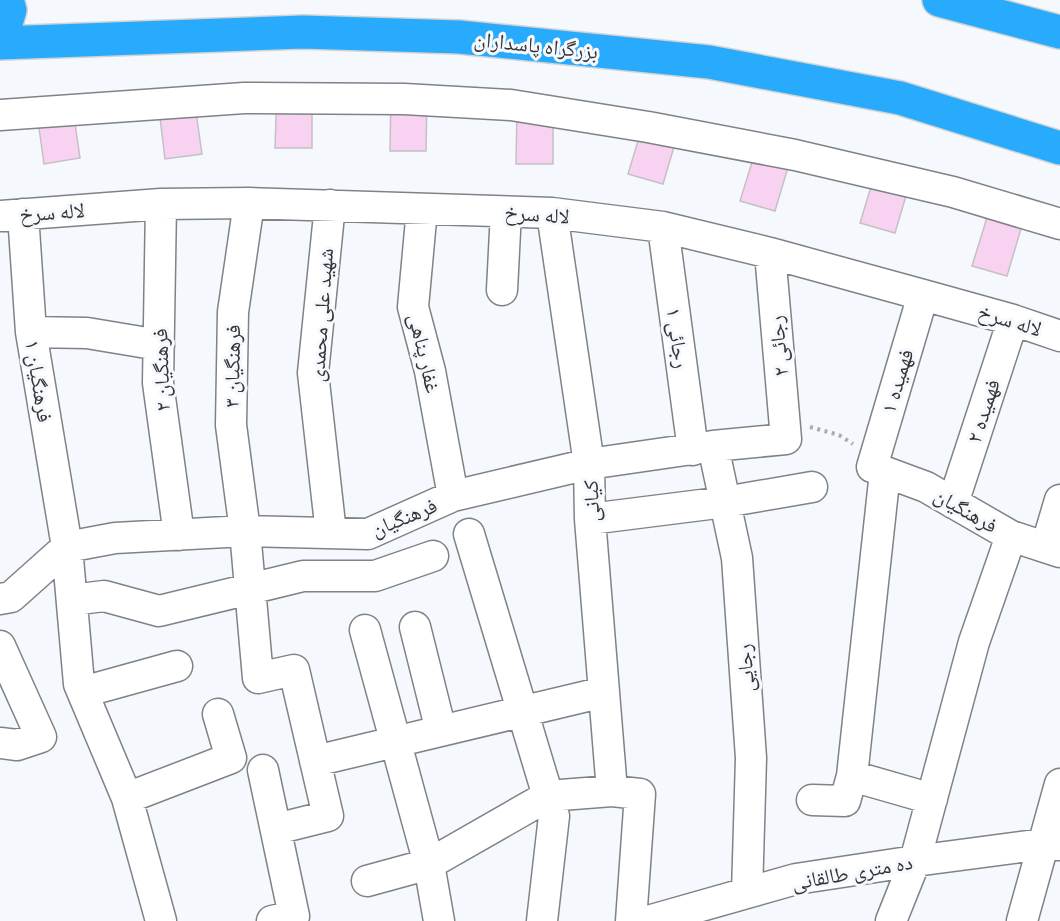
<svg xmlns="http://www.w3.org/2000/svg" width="1060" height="921" viewBox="0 0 1060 921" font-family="Cabin,'Noto Naskh Arabic',sans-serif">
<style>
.building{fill:#f8d3f1;stroke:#c5c0c4;stroke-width:1.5}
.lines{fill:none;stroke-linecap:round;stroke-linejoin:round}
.minor-casing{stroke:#7f8286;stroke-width:33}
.highway-casing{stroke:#d2d3d3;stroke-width:36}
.path{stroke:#aaacaf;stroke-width:4;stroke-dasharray:3 4.5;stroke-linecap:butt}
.minor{stroke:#fff;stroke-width:30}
.highway{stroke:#29abfd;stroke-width:33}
.labels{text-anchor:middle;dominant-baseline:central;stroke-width:6;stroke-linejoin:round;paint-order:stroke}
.street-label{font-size:21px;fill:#343537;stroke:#f5f8fc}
</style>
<rect width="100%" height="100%" fill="#f5f8fc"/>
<path class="building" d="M277 90 312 92V148H275Z
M391 93 427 95 426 151H390Z
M194 98 202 154 165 159 158 101Z
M72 103 80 158 44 164 36 106Z
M517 106 553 108V164H516Z
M645 118 679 130 663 184 628 174Z
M757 146 791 157 775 211 740 201Z
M877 167 911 179 895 233 860 223Z
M989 211 1023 222 1007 276 972 266Z"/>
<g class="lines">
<defs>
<path id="minor" d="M0 115 244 98 404 99 511 105 648 127 795 155 953 192 1060 224
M249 203 233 312 231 425 245 531 258 678 294 670 328 816 276 829
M161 204 158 383 179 535
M330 205 313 373 331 533
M422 209 413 307 430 371 453 496
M552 213 589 464 590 519 612 791
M23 214 31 332 67 547 79 684 127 798 161 921
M0 216 161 204 249 203 552 213 663 227 770 253 923 295 1013 320 1060 336
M663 227 693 450
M502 290 506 212
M923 295 872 467 926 487 1011 536 1060 552
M31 332 87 333 159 345
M713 446 737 558 751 758 747 893
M953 503 1013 320
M590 519 725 502 812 487
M469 534 554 816 542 921
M1046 547 1060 500
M0 599 11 597 67 547 115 538 245 531 368 534 453 496 589 464 713 446 786 439 770 253
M72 600 104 596 159 611 303 576H375L433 556
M415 627 441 731
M365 630 429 864 439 921
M0 646 41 737 17 745 0 743
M83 692 177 666
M315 761 604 692
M263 770 294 916 272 921
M852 776 932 799
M127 798 231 758 218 714
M812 800 845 801 852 776 885 472
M367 881 429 864 548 796 612 791 640 794 631 921
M648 921 796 879 915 861 1043 844 1060 845
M891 921 915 861 974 642 1011 536
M1022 921 1060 784"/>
<path id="highway" d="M939 0 1060 32
M0 32 4 30 10 10 7 0
M0 43 303 32 459 37 709 62 900 98 1060 148"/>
</defs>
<use href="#minor" class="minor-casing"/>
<use href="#highway" class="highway-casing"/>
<path class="path" d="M810 427 839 435 853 444"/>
<use href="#minor" class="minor"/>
<use href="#highway" class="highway"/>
</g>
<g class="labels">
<g class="street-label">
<text transform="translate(536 45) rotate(6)">بزرگراه پاسداران</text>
<text transform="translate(52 212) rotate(-4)">لاله سرخ</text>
<text transform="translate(537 214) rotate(4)">لاله سرخ</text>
<text transform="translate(321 315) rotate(-86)">شهید علی محمدی</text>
<text transform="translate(1010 320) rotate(17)">لاله سرخ</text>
<text transform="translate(678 338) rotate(82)">رجائی ۱</text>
<text transform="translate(778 346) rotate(-95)">رجائی ۲</text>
<text transform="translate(425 353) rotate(77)">غفار پناهی</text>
<text transform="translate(232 366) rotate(-89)">فرهنگیان ۳</text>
<text transform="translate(161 370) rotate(-92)">فرهنگیان ۲</text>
<text transform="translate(39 381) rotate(81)">فرهنگیان ۱</text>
<text transform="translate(897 381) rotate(-73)">فهمیده ۱</text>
<text transform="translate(983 411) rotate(-72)">فهمیده ۲</text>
<text transform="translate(591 501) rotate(-92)">کیانی</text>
<text transform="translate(966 510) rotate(30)">فرهنگیان</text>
<text transform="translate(404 517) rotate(-22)">فرهنگیان</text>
<text transform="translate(745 668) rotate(-94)">رجایی</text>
<text transform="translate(852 872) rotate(-10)">ده متری طالقانی</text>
</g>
</g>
</svg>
